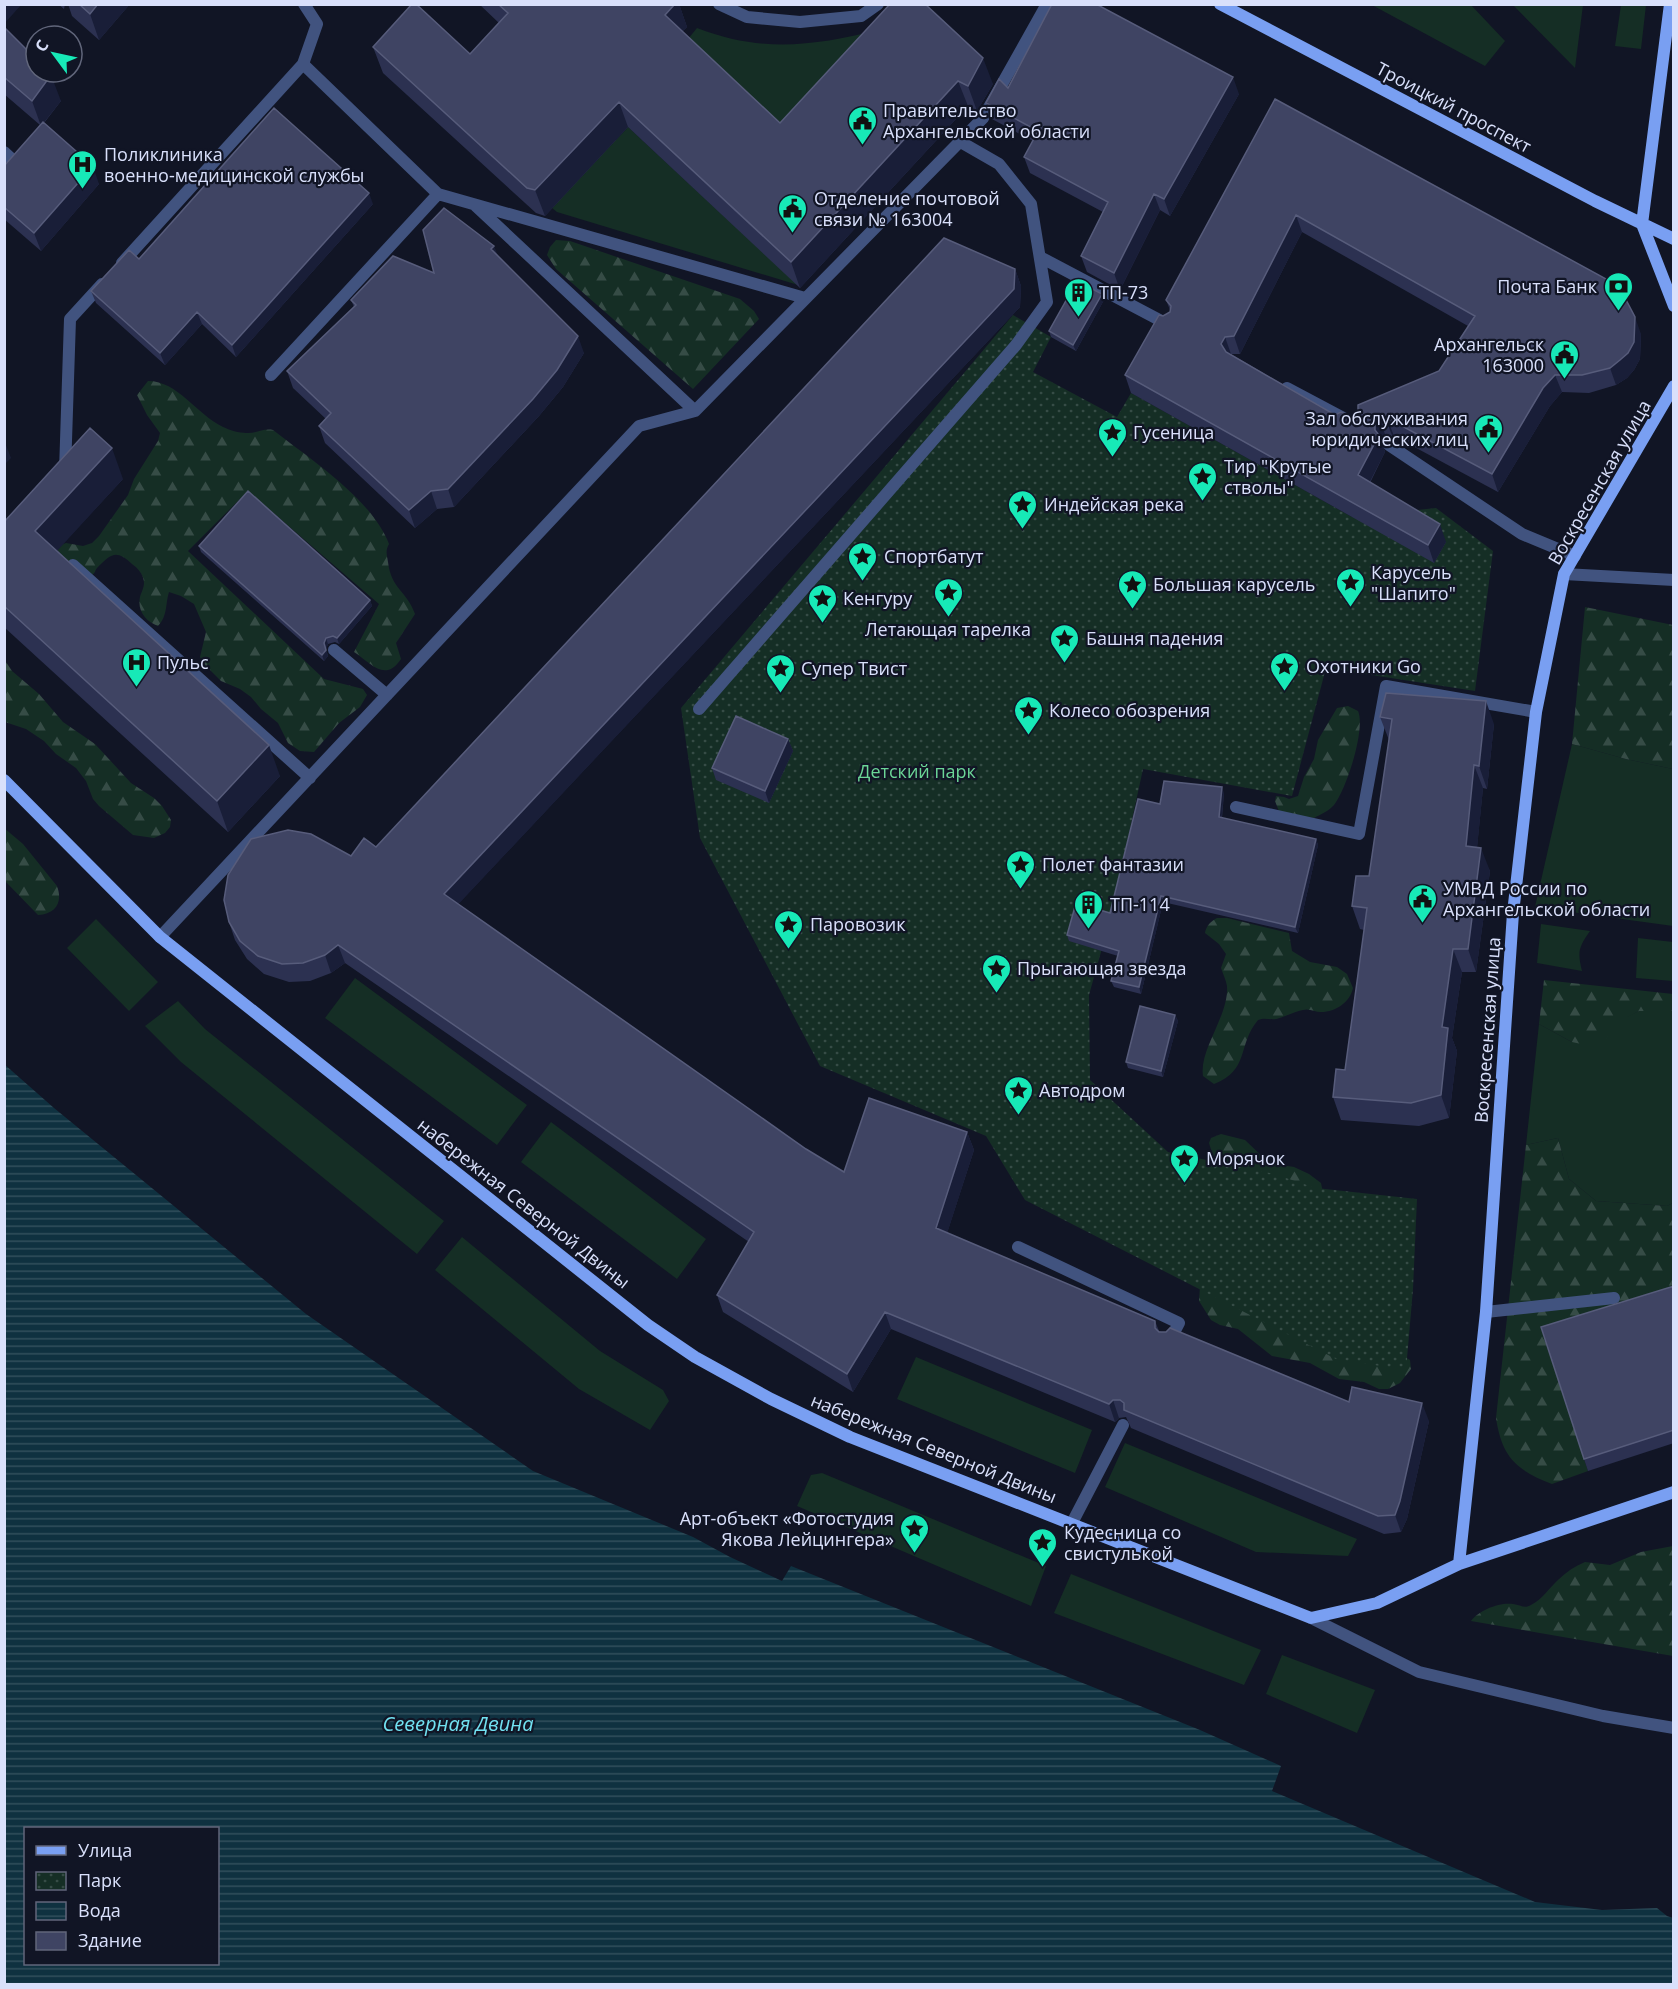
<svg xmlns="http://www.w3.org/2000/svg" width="1678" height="1989" viewBox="0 0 1678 1989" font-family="'Open Sans',sans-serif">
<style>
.green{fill:#152e25}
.forest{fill:url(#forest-firs)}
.park{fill:url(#park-dots)}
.water{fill:url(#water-rules);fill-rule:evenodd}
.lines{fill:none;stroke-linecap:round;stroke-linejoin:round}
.lane{stroke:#41537f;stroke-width:12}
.secondary{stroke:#799ff2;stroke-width:12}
.wall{fill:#2c3151;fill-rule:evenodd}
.shaded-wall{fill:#191e38}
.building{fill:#3f4463;stroke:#575c7b;stroke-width:1.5;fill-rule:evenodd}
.labels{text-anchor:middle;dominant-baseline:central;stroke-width:4.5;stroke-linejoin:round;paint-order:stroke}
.street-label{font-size:18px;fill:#d9e0fb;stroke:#111525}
.poi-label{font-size:18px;fill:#d9e0fb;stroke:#111525;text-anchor:start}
.park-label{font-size:18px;fill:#6bd597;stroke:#111525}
.water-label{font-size:20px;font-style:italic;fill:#71e1f1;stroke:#111525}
</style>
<defs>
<pattern id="forest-firs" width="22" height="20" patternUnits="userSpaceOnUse" patternTransform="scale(1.5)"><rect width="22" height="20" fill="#152e25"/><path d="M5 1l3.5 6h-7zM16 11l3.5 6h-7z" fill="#364c46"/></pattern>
<pattern id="park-dots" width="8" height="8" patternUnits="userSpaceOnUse" patternTransform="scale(1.5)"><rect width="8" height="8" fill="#152e25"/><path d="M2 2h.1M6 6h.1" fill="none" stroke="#364c46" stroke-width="1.8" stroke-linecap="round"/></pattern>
<pattern id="water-rules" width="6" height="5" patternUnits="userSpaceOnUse" patternTransform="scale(1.5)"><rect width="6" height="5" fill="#0f3140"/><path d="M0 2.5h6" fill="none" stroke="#314f5c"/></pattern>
</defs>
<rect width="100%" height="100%" fill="#111525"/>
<path class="green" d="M1372 5H1471L1505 41 1485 66Z
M1513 5H1583L1575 68Z
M1621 5H1646L1641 49 1615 46Z
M697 28C762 53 813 46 879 30L789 136 688 39Z
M593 119 616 140 628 127 798 285 557 212 552 208Z
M1572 744 1626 759 1673 769V926L1535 907Z
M96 919 158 982 129 1011 67 948Z
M1541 924 1590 931C1579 947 1577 951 1582 971L1537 963Z
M1638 938 1673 942V981L1636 978Z
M355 978 527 1105 497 1145 325 1018Z
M178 1001 205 1029 444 1221 417 1254 181 1062 145 1026Z
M1639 1011H1673V1203L1667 1206 1596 1201 1569 1179 1558 1138 1526 1145 1539 1024 1572 1042Z
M551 1122 706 1239 677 1279 521 1162Z
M462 1237 600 1351 663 1390 669 1401 650 1430 579 1389 435 1270Z
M916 1357 1092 1430 1075 1473 897 1399Z
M1125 1443 1357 1539 1348 1556 1256 1552 1105 1487Z
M822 1473 1046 1566 1031 1606 797 1506 811 1475Z
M1071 1574 1261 1650 1244 1685 1054 1613Z
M1282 1655 1375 1690 1357 1733 1266 1694Z"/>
<path class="forest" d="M556 240 570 241 740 299 754 311 759 319 693 389 556 269 547 255 550 247Z
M148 381C178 381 196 414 223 427 229 430 239 433 246 433 256 434 263 428 273 430 310 459 372 499 389 544 385 551 387 555 388 562 391 589 407 591 415 614L396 643 401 659C385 683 371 663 354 652L379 604 248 491 188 551 324 679 363 689 367 695 360 707 339 723 314 752 300 751 288 743 278 723 261 709 251 697 240 689 221 681 203 663 200 657 206 632 194 604 181 596 169 592C165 605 168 615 158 626 146 622 137 611 140 597 141 593 144 588 144 583 144 575 138 568 132 564 116 549 111 554 97 568 94 572 96 572 92 575 85 579 76 579 69 580L55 547 66 543 83 546 92 543 99 536 128 495 134 479 158 441 160 433 147 415 137 395Z
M1585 607 1673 625V769L1626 759 1572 744Z
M4 659 12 671 39 694 63 722 95 744 131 783 154 798 162 806 171 820 170 827 165 833 154 838 133 835 99 806 93 799 86 781 76 768 56 754 44 741 26 729 5 722Z
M1348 706 1358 711C1366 729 1346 790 1334 805 1329 811 1321 814 1314 818L1280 814 1275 801 1276 796 1284 797 1289 799 1298 796 1304 777 1314 759 1318 740 1337 708Z
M4 828 23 844 57 886C63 902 56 914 38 915L5 881Z
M1217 918H1227L1289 933 1292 951 1310 962 1337 967 1347 974 1353 988C1350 1002 1336 1012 1321 1012 1315 1012 1309 1008 1303 1010 1296 1011 1279 1019 1276 1019 1269 1020 1265 1017 1258 1020 1237 1045 1250 1070 1214 1084L1203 1076C1199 1049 1229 1016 1227 986 1226 980 1223 974 1221 968L1226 954 1219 944 1205 933C1206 926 1211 921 1217 918Z
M1544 980 1673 994V1022V1011H1639L1616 1023 1600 1048 1572 1042 1539 1024Z
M1221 1134 1245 1140 1269 1163 1294 1167 1309 1174 1321 1183 1323 1193 1210 1170 1213 1156 1209 1143 1211 1138Z
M1558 1138 1569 1179 1596 1201 1667 1206 1673 1203V1299L1545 1339 1588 1471 1552 1484C1516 1470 1502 1457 1496 1418L1526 1145Z
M1200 1286 1405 1357 1410 1360 1411 1369 1400 1383 1388 1389H1379L1364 1382 1339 1379 1310 1363 1272 1356 1238 1329 1220 1325 1211 1320 1199 1301Z
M1673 1546V1656L1471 1621C1479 1610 1500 1602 1513 1604 1520 1605 1525 1609 1531 1605 1543 1599 1549 1588 1558 1580 1566 1572 1575 1566 1585 1562L1610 1565 1641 1552Z"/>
<path class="park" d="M1013 315 1051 337 1033 372 1117 417 1131 393 1352 517 1436 508 1493 551 1475 691 1326 668 1292 796 1143 769 1111 916 1089 995 1090 1080 1168 1152 1274 1174 1316 1188 1417 1199 1413 1289 1406 1370 1336 1359 1025 1200 986 1136 820 1066 700 838 681 708Z"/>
<path class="water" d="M4 1064 54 1108 306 1314 533 1471 693 1537 730 1557 782 1581 791 1566 1200 1730 1281 1766 1272 1791 1535 1902 1602 1910 1657 1908 1667 1916 1673 1918V1984H5ZM26 1828H218V1964H26Z"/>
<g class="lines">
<path class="lane" d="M304 4 317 24 303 64 438 194 805 298
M719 4 747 17 800 22 861 16 878 4
M4 152 18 165
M476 206 695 411
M1040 257 1169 325
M122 263 303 64
M271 375 438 194
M1287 388 1351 422
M1389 445 1522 534 1575 556
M65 471 70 319 102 284
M73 565 310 778
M1564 574 1674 580
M334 650 387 695
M699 709 1016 345 1047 302 1031 204 999 164 959 141
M1236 807 1359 834 1386 686 1536 712
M160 937 639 426 695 411 983 118 1047 4
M1018 1247 1179 1323 1169 1342
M1486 1312 1614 1298
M1072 1523 1123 1425
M1311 1618 1419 1672 1603 1716 1674 1728"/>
<path class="secondary" d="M1220 4 1595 201 1674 239
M1670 4 1642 224 1674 306
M4 780 160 937 648 1325 695 1357 771 1399 850 1437 1311 1618 1377 1603 1459 1564 1674 1492
M1459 1564 1486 1312 1513 913 1536 712 1564 574 1674 386"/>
</g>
<path class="wall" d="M58 4H65L64 9Z
M68 4H130L99 40 72 16Z
M479 4H679L687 27 682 32 780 123 890 4 993 84 977 111 968 106 800 288 628 127 545 216 536 213 383 73 373 47 470 54 499 23Z
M4 27 61 101 44 123 99 184 41 251 4 219V166L40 125 4 94Z
M1008 88 1239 94 1170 216 1160 210 1120 290 1087 272 1081 256 1103 212 1030 173 1024 157 1033 141 992 119 986 103Z
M1275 99 1641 334 1640 359 1634 370 1627 378 1616 385 1589 393 1562 392 1550 406 1498 492 1394 436 1393 438 1386 437 1382 441 1385 452 1370 483 1446 542 1434 563 1131 393 1125 375 1163 316 1170 312V310L1166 300ZM1302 232 1468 326 1439 371 1351 416 1335 415 1231 354H1240Z
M373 204 236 357 202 324 165 365 96 303 91 291 139 259Z
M499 257 584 353 563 387 539 416 454 507 437 509 415 528 325 443 319 426 326 419 293 388 287 371 354 307 351 300 434 273Z
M1015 269 1021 286 1020 307 458 904 806 1149 844 1172 967 1132 974 1150 947 1233 1155 1321 1159 1331 1349 1402 1429 1421 1407 1519 1401 1532 1384 1534 1131 1428 1126 1417 1119 1418 1115 1422 891 1329 853 1392 723 1312 717 1295 749 1242 345 963 331 973 310 981 289 982 264 974 247 959 235 940 229 922 351 856 376 847Z
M1104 300 1076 351 1051 337 1049 331Z
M123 479 57 550 280 776 228 832 4 627V522Z
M199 546 370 600 372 606 339 644 335 642 328 644 326 649 328 656 324 661 201 552Z
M1380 717 1494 724 1487 789 1483 788 1477 847 1490 871 1476 972H1462L1452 1038 1457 1051 1449 1118 1419 1126 1341 1120 1333 1097 1345 1070 1364 930 1360 929 1352 906 1369 876 1389 740Z
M788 739 793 751 769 803 716 780 712 768Z
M1224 793 1222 818 1316 839 1318 845 1298 933 1163 902 1141 994 1114 987 1111 981 1118 956 1069 941 1067 935 1110 913 1160 804Z
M1175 1015 1178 1021 1163 1077 1128 1068 1126 1062Z
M1674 1286V1443L1588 1471 1584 1459Z"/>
<path class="shaded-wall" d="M4 4H22L4 24Z
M98 4H130L99 40 90 14Z
M675 4H679L687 27 674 41 665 15Z
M983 58 993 84 977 111 968 86Z
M51 75 61 101 41 126 32 101Z
M1233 77 1239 94 1170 216 1164 199Z
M958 81 968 106 800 288 791 262Z
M619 102 628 127 545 216 535 190Z
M93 166 99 184 41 251 34 233Z
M369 193 373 204 236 357 232 345Z
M1154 194 1160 210 1120 290 1114 273Z
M1296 215 1302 232 1240 354 1234 336Z
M494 246 501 263 491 249Z
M1015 269 1021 286 1020 307 451 912 444 894Z
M1102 294 1104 300 1076 351 1073 345Z
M197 312 202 324 165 365 160 353Z
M1635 317 1641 334 1640 359 1634 370 1627 378 1616 385 1610 368Z
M578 336 584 353 563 387 539 416 454 507 448 489Z
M1225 337 1231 354 1228 362 1221 344Z
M1555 375 1562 392 1550 406 1498 492 1492 474 1543 388Z
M1387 418 1394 436 1393 438 1386 420Z
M1380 420 1386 437 1382 441V443L1385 452 1364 493 1358 475 1375 430V423Z
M4 440 11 458 4 465Z
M112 448 123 479 47 562 35 531Z
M431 491 437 509 415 528 409 510Z
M1440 524 1446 542 1434 563 1428 545Z
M370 600 372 606 339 644 337 638Z
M326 638 328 644 326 649 324 643Z
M326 650 328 656 324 661 322 655Z
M1486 701 1494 724 1487 789 1479 766Z
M788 739 793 751 769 803 765 791Z
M269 745 280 776 228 832 217 801Z
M1474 765 1483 788 1475 869 1466 846Z
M1222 787 1224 793 1221 823 1219 817Z
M1316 839 1318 845 1298 933 1295 927Z
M1481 848 1490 871 1476 972 1468 949Z
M1161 896 1163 902 1141 994 1139 987Z
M338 945 345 963 331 973 325 955Z
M1453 949 1462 972 1452 1038 1457 1051 1449 1118 1441 1095 1442 1027Z
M1175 1015 1178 1021 1163 1077 1161 1071Z
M967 1132 974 1150 943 1246 936 1228Z
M885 1312 891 1329 853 1392 847 1374Z
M1113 1400 1119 1418 1115 1422 1109 1404Z
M1422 1403 1429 1421 1407 1519 1401 1532 1395 1515Z"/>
<path class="building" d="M79 4H98L90 14Z
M412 4H416L470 54 508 13 498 4H675L665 15 780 123 890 4H925L983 58 968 86 958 81 791 262 619 102 535 190 527 188 373 47Z
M1052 4H1096L1233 77 1164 199 1154 194 1114 273 1081 256 1108 202 1024 157 1038 131 986 103 999 79 1008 88Z
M4 27 36 59V72H48L51 75 32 101 4 77Z
M1275 99 1608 280 1625 298 1635 317 1634 342 1628 353 1620 360 1610 368 1582 375H1555L1543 388 1492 474 1387 418 1386 420H1380L1375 423V430L1379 435 1358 475 1440 524 1428 545 1125 375 1159 315 1163 316 1170 312 1171 306 1166 300ZM1296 215 1475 316 1439 371 1358 405V412L1351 416 1341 412 1335 415 1226 352 1221 344 1225 337 1234 336Z
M274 108 369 193 232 345 197 312 160 353 91 291 129 250 139 259Z
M43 122 93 166 34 233 4 207V166Z
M444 208 494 246 491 249 578 336 557 370 533 399 448 489 431 491 409 510 319 426 331 413 287 371 356 305 351 300 393 256 434 273 423 230Z
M944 238 1015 269 1014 289 444 894 806 1149 844 1172 869 1098 967 1132 936 1228 1155 1321V1328L1159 1332H1166L1170 1328 1349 1402 1352 1387 1422 1403 1400 1501 1395 1515 1378 1516 1124 1410V1403L1120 1400H1113L1109 1404 885 1312 847 1374 717 1295 754 1232 338 945 325 955 303 963 282 964 258 956 240 941 229 922 224 900 228 875 251 839 288 830 311 834 351 856 364 838 376 847Z
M1077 281 1102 294 1073 345 1049 331Z
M90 428 112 448 35 531 269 745 217 801 4 606V522Z
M248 491 370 600 337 638 333 636 326 638 324 643 326 650 322 655 199 546Z
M1386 693 1486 701 1479 766 1474 765 1466 846 1481 848 1468 949H1453L1442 1027 1448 1028 1441 1095 1411 1103 1333 1097 1336 1069 1345 1070 1367 908 1352 906 1356 876H1369L1392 719 1380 717Z
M736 716 788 739 765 791 712 768Z
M1164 781 1222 787 1219 817 1316 839 1295 927 1161 896 1139 987 1111 981 1119 951 1067 935 1076 903 1110 913 1138 799 1160 804Z
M1140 1006 1175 1015 1161 1071 1126 1062Z
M1674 1286V1430L1584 1459 1541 1327Z"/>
<defs>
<symbol id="civic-pin" viewBox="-11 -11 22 30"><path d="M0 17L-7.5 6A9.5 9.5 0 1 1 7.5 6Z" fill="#17e9b7" stroke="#111525"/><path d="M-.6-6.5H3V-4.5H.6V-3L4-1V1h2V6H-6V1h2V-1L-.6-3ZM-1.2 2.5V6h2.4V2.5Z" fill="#111"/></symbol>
<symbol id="hospital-pin" viewBox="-11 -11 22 30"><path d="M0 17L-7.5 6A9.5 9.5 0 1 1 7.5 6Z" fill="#17e9b7" stroke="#111525"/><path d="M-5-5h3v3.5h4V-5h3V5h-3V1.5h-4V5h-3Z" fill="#111"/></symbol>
<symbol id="bank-pin" viewBox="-11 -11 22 30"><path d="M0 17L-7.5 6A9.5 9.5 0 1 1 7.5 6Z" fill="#17e9b7" stroke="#111525"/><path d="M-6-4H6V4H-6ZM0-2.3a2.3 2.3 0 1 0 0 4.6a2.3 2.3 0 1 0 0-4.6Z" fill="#111"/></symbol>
<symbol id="building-pin" viewBox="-11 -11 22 30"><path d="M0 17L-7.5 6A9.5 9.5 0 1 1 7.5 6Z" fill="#17e9b7" stroke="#111525"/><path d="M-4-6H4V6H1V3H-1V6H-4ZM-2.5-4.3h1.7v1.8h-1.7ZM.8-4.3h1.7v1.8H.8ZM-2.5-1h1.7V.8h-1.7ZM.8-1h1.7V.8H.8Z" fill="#111"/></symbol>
<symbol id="sight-pin" viewBox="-11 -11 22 30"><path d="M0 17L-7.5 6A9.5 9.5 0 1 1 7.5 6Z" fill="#17e9b7" stroke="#111525"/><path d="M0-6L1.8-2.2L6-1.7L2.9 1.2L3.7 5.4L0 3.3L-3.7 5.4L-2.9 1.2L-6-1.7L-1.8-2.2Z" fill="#111"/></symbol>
</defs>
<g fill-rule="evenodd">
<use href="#civic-pin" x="846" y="104" width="33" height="45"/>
<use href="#hospital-pin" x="66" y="148" width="33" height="45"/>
<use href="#civic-pin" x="776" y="192" width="33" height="45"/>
<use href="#bank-pin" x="1602" y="270" width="33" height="45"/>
<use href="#building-pin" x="1062" y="276" width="33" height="45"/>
<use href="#civic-pin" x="1548" y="338" width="33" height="45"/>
<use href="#civic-pin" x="1472" y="412" width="33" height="45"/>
<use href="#sight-pin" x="1096" y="416" width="33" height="45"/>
<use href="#sight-pin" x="1186" y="460" width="33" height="45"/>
<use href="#sight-pin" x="1006" y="488" width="33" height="45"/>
<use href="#sight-pin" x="846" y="540" width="33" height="45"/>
<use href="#sight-pin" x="1334" y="566" width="33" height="45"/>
<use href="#sight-pin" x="1116" y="568" width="33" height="45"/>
<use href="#sight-pin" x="932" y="576" width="33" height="45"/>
<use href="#sight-pin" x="806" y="582" width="33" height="45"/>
<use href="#sight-pin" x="1048" y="622" width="33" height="45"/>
<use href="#hospital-pin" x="120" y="646" width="33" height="45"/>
<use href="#sight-pin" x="1268" y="650" width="33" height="45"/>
<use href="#sight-pin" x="764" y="652" width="33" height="45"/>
<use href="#sight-pin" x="1012" y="694" width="33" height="45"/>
<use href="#sight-pin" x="1004" y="848" width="33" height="45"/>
<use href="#civic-pin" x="1406" y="882" width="33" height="45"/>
<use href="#building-pin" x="1072" y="888" width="33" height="45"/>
<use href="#sight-pin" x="772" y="908" width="33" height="45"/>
<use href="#sight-pin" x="980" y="952" width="33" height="45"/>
<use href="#sight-pin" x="1002" y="1074" width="33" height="45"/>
<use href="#sight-pin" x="1168" y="1142" width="33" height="45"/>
<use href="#sight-pin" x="898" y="1512" width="33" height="45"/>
<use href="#sight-pin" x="1026" y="1526" width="33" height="45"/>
</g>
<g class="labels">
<g class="street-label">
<text transform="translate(1454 107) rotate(28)">Троицкий проспект</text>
<text transform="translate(1599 482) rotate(-60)">Воскресенская улица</text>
<text transform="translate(1487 1030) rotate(-86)">Воскресенская улица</text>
<text transform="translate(524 1203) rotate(38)">набережная Северной Двины</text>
<text transform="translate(934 1448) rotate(22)">набережная Северной Двины</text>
</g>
<g class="poi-label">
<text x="883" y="110">Правительство<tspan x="883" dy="21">Архангельской области</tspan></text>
<text x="104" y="154">Поликлиника<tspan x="104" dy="21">военно-медицинской службы</tspan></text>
<text x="814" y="198">Отделение почтовой<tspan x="814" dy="21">связи № 163004</tspan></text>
<text x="1597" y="286" text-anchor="end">Почта Банк</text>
<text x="1099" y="292">ТП-73</text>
<text x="1544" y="344" text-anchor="end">Архангельск<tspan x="1544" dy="21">163000</tspan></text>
<text x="1468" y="418" text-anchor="end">Зал обслуживания<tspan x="1468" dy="21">юридических лиц</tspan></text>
<text x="1133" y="432">Гусеница</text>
<text x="1224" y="466">Тир "Крутые<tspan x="1224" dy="21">стволы"</tspan></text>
<text x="1044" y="504">Индейская река</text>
<text x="884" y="556">Спортбатут</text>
<text x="1371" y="572">Карусель<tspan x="1371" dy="21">"Шапито"</tspan></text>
<text x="1153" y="584">Большая карусель</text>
<text x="843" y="598">Кенгуру</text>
<text x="948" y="629" text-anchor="middle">Летающая тарелка</text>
<text x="1086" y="638">Башня падения</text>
<text x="157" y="662">Пульс</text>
<text x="1306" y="666">Охотники Go</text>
<text x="801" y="668">Супер Твист</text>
<text x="1049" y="710">Колесо обозрения</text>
<text x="1042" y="864">Полет фантазии</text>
<text x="1443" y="888">УМВД России по<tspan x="1443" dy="21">Архангельской области</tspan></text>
<text x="1110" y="904">ТП-114</text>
<text x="810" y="924">Паровозик</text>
<text x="1017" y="968">Прыгающая звезда</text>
<text x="1039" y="1090">Автодром</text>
<text x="1206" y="1158">Морячок</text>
<text x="894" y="1518" text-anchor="end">Арт-объект «Фотостудия<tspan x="894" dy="21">Якова Лейцингера»</tspan></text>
<text x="1064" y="1532">Кудесница со<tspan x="1064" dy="21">свистулькой</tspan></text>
</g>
<g class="park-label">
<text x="917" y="771">Детский парк</text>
</g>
<g class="water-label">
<text x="458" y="1723">Северная Двина</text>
</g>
</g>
<rect width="1678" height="1989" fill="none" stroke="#d9e0fb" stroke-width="12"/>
<rect x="24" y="1827" width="195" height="138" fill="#111525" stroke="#61667b" stroke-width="1.5"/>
<rect x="36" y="1846" width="30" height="9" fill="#799ff2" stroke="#61667b" stroke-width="1.5"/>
<text x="78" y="1857" font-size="18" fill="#d9e0fb">Улица</text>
<rect x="36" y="1872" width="30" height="18" fill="url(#park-dots)" stroke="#61667b" stroke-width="1.5"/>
<text x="78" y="1887" font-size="18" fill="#d9e0fb">Парк</text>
<rect x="36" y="1902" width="30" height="18" fill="url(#water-rules)" stroke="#61667b" stroke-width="1.5"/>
<text x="78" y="1917" font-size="18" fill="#d9e0fb">Вода</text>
<rect x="36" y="1932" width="30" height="18" fill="#3f4463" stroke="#61667b" stroke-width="1.5"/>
<text x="78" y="1947" font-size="18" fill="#d9e0fb">Здание</text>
<g transform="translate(54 54) rotate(303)"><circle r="28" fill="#111525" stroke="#61667b" stroke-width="1.5"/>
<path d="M0-4.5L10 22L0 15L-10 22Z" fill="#17e9b7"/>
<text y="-9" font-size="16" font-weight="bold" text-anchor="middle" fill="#d9e0fb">С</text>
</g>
</svg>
